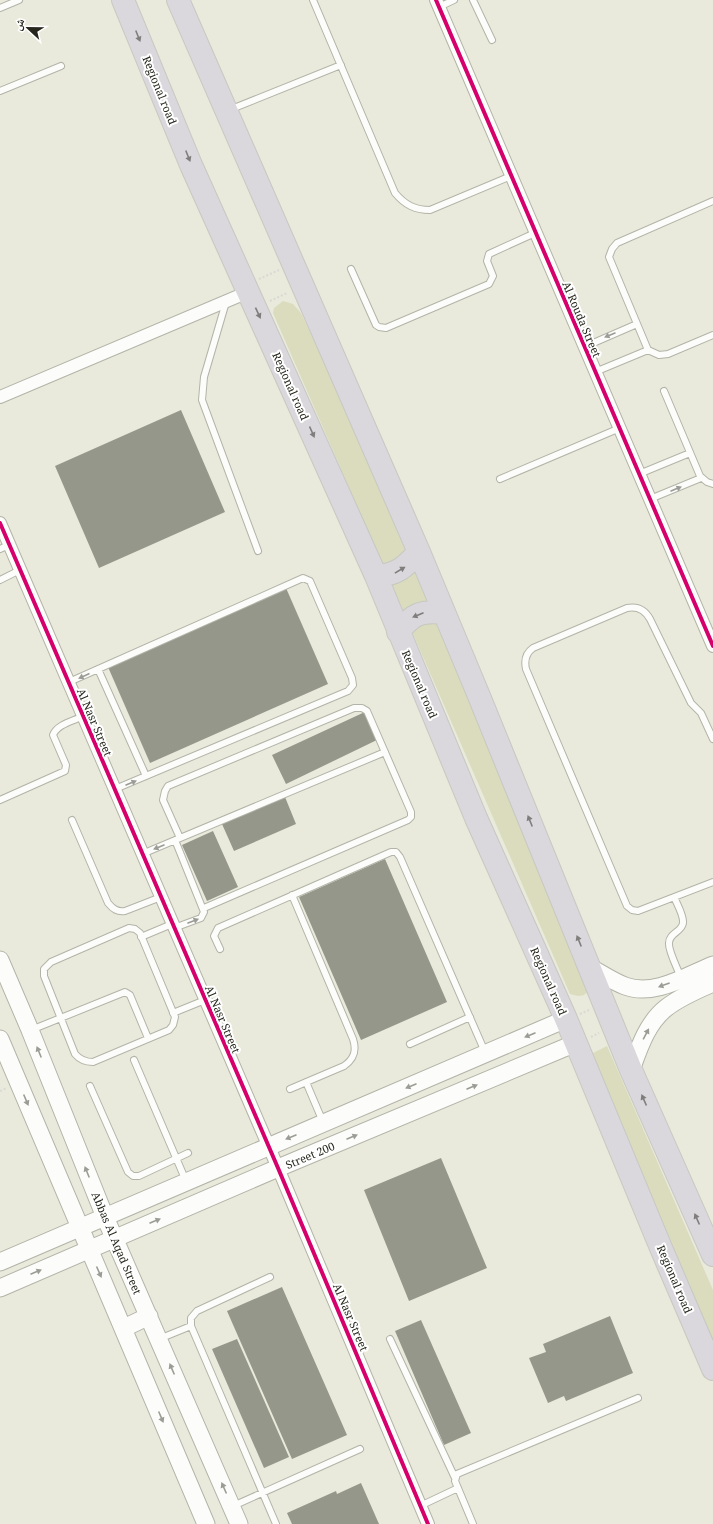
<svg xmlns="http://www.w3.org/2000/svg" width="713" height="1524" viewBox="0 0 713 1524" font-family="'Noto Serif','Noto Naskh Arabic',serif">
<style>
.green{fill:#dbdcbe}
.building{fill:#96978b}
.lines{fill:none;stroke-linecap:round;stroke-linejoin:round}
.lane-casing{stroke:#b3b4a8;stroke-width:8}
.street-casing{stroke:#b3b4a8;stroke-width:14}
.secondary-casing{stroke:#b3b4a8;stroke-width:19}
.highway-casing{stroke:#c7c8c1;stroke-width:24}
.path{stroke:#d9d9d5;stroke-width:2;stroke-dasharray:2 2;stroke-linecap:butt}
.lane{stroke:#fcfcfa;stroke-width:6}
.street{stroke:#fcfcfa;stroke-width:12}
.secondary{stroke:#fcfcfa;stroke-width:17}
.highway{stroke:#dad7dd;stroke-width:22}
.cycleway-casing{stroke:#fff;stroke-width:6}
.cycleway{stroke:#d6006c;stroke-width:4}
.oneway{fill:#807e7c}
.oneway2{fill:#9c9c96}
.labels{text-anchor:middle;dominant-baseline:central;stroke-width:4;stroke-linejoin:round;paint-order:stroke}
.street-label{font-size:11px;fill:#26261c;stroke:#fff}
</style>
<rect width="100%" height="100%" fill="#e9eadb"/>
<path class="green" d="M283 301 293 304 301 313 324 361 454 663 590 989C585 997 579 997 570 994L273 313 274 308Z
M607 1046 713 1290V1342L591 1054Z"/>
<path class="building" d="M181 410 225 512 99 568 55 466Z
M286 588 328 684 150 763 108 667Z
M367 711 379 739 286 784 272 755Z
M285 797 296 824 234 851 222 824Z
M213 831 238 887 207 901 182 845Z
M385 859 447 1002 361 1040 299 897Z
M441 1158 487 1268 409 1301 364 1190Z
M282 1287 347 1435 292 1459 227 1311Z
M610 1316 633 1373 566 1401 564 1396 548 1403 529 1358 546 1352 543 1344Z
M421 1320 471 1433 444 1445 395 1331Z
M237 1339 289 1457 264 1468 212 1349Z
M361 1483 379 1524H292L287 1513 336 1491 337 1494Z"/>
<g class="lines">
<defs>
<path id="lane" d="M313 0 395 193C405 205 415 210 430 210L511 176
M473 0 492 40
M439 7 454 0
M0 8 19 0
M0 91 61 66
M229 110 341 65
M713 201 617 243 612 249 609 257 648 350 659 355 668 354 713 335
M351 269 376 325 379 327 386 328 489 284 493 276 487 261 489 254 535 233
M226 302 204 377 202 400 258 551
M584 347 637 324
M595 372 648 350
M664 391 700 476 707 482 713 484
M639 474 690 453
M500 479 620 428
M650 499 701 478
M0 549 9 545
M0 580 20 570
M98 669 146 776
M69 682 303 578 310 581 352 678 353 685 348 691 115 789
M713 739 701 713 691 703 650 619C645 610 637 606 627 608L533 648C526 653 524 660 526 669L627 906 632 910 638 911 713 882
M0 800 65 771 66 765 53 735C57 724 74 721 83 716
M72 820 108 903C113 909 117 912 125 911L161 897
M180 838 163 800 165 791 168 786 354 708H362L367 711 411 812V817L408 820 204 908
M142 854 385 752
M674 897C677 904 684 916 683 923 682 932 669 933 669 943 668 951 678 969 681 978
M129 928 135 929 140 933 175 1017 173 1025 169 1030 93 1062C85 1062 80 1060 75 1054L44 976V969L51 962Z
M174 928 201 918 204 912 175 840
M141 937 172 924
M220 949 214 936 218 928 391 852H396L400 857 485 1052
M173 1013 205 1000
M31 1030 125 992 130 995 148 1038
M410 1044 470 1017
M134 1060 186 1181
M306 1082 323 1122
M90 1086 128 1172 133 1176H139L188 1153
M290 1089 344 1066C354 1059 357 1051 353 1039L292 895
M270 1277 197 1311 191 1318V1326L276 1524
M159 1339 191 1326
M390 1339 455 1478
M233 1506 360 1449
M420 1506 458 1488
M473 1524 455 1481 457 1474 638 1398"/>
<path id="street" d="M436 0 713 646
M0 397 248 292
M0 523 278 1168 428 1524"/>
<path id="secondary" d="M0 960 30 1030 105 1217 239 1524
M589 967C601 973 612 981 625 986 654 997 686 976 713 965
M0 1039 206 1524
M631 1070C639 1048 647 1023 666 1008 680 997 697 990 713 983
M0 1262 566 1019
M0 1288 278 1168 576 1043
M124 1328 149 1316"/>
<path id="highway" d="M123 0 191 165 376 576 476 818 566 1019 661 1248 713 1369
M178 0 419 552 479 696 631 1070 713 1255
M376 576C397 575 405 567 419 552
M398 632C413 614 421 610 444 613"/>
</defs>
<use href="#lane" class="lane-casing"/>
<use href="#street" class="street-casing"/>
<use href="#secondary" class="secondary-casing"/>
<use href="#highway" class="highway-casing"/>
<path class="path" d="M259 279 279 270
M270 301 287 293
M580 1014 589 1010
M591 1037 599 1033
M0 1091 7 1088"/>
<use href="#lane" class="lane"/>
<use href="#street" class="street"/>
<use href="#secondary" class="secondary"/>
<use href="#highway" class="highway"/>
<defs>
<path id="cycleway" d="M436 0 713 646
M0 523 278 1168 428 1524"/>
</defs>
<use href="#cycleway" class="cycleway-casing"/>
<use href="#cycleway" class="cycleway"/>
</g>
<defs><path id="oneway-solid" d="M-6-.8H1V-3.2L6.5 0L1 3.2V.8H-6Z"/></defs>
<g class="oneway">
<use href="#oneway-solid" transform="translate(138 36) rotate(68)"/>
<use href="#oneway-solid" transform="translate(188 156) rotate(68)"/>
<use href="#oneway-solid" transform="translate(258 313) rotate(65)"/>
<use href="#oneway-solid" transform="translate(312 432) rotate(66)"/>
<use href="#oneway-solid" transform="translate(400 570) rotate(-31)"/>
<use href="#oneway-solid" transform="translate(418 615) rotate(157)"/>
<use href="#oneway-solid" transform="translate(530 821) rotate(-112)"/>
<use href="#oneway-solid" transform="translate(579 941) rotate(-112)"/>
<use href="#oneway-solid" transform="translate(644 1100) rotate(-114)"/>
<use href="#oneway-solid" transform="translate(697 1219) rotate(-114)"/>
</g>
<g class="oneway2">
<use href="#oneway-solid" transform="translate(610 335) rotate(157)"/>
<use href="#oneway-solid" transform="translate(676 489) rotate(-23)"/>
<use href="#oneway-solid" transform="translate(84 676) rotate(156)"/>
<use href="#oneway-solid" transform="translate(131 783) rotate(-23)"/>
<use href="#oneway-solid" transform="translate(159 847) rotate(157)"/>
<use href="#oneway-solid" transform="translate(193 921) rotate(-21)"/>
<use href="#oneway-solid" transform="translate(664 985) rotate(160)"/>
<use href="#oneway-solid" transform="translate(646 1034) rotate(-62)"/>
<use href="#oneway-solid" transform="translate(530 1035) rotate(157)"/>
<use href="#oneway-solid" transform="translate(39 1052) rotate(-112)"/>
<use href="#oneway-solid" transform="translate(411 1086) rotate(157)"/>
<use href="#oneway-solid" transform="translate(472 1087) rotate(-23)"/>
<use href="#oneway-solid" transform="translate(26 1100) rotate(67)"/>
<use href="#oneway-solid" transform="translate(291 1137) rotate(157)"/>
<use href="#oneway-solid" transform="translate(352 1137) rotate(-23)"/>
<use href="#oneway-solid" transform="translate(87 1172) rotate(-112)"/>
<use href="#oneway-solid" transform="translate(155 1221) rotate(-23)"/>
<use href="#oneway-solid" transform="translate(36 1272) rotate(-23)"/>
<use href="#oneway-solid" transform="translate(99 1272) rotate(66)"/>
<use href="#oneway-solid" transform="translate(172 1369) rotate(-113)"/>
<use href="#oneway-solid" transform="translate(161 1417) rotate(67)"/>
<use href="#oneway-solid" transform="translate(224 1488) rotate(-114)"/>
</g>
<g class="labels">
<g class="street-label">
<text transform="translate(160 90) rotate(68)">Regional road</text>
<text transform="translate(582 319) rotate(67)">Al Rouda Street</text>
<text transform="translate(291 386) rotate(66)">Regional road</text>
<text transform="translate(420 684) rotate(67)">Regional road</text>
<text transform="translate(95 722) rotate(67)">Al Nasr Street</text>
<text transform="translate(549 981) rotate(66)">Regional road</text>
<text transform="translate(223 1019) rotate(67)">Al Nasr Street</text>
<text transform="translate(310 1155) rotate(-23)">Street 200</text>
<text transform="translate(117 1243) rotate(67)">Abbas Al Aqad Street</text>
<text transform="translate(675 1279) rotate(67)">Regional road</text>
<text transform="translate(351 1317) rotate(67)">Al Nasr Street</text>
</g>
</g>
<g transform="translate(28 28) rotate(292)" stroke="#ffffff" stroke-width="3" paint-order="stroke">
<path d="M0-3L7 15L0 10L-7 15Z" fill="#26261c"/>
<text y="-6" font-size="11" font-weight="bold" text-anchor="middle" fill="#26261c">ش</text>
</g>
</svg>
